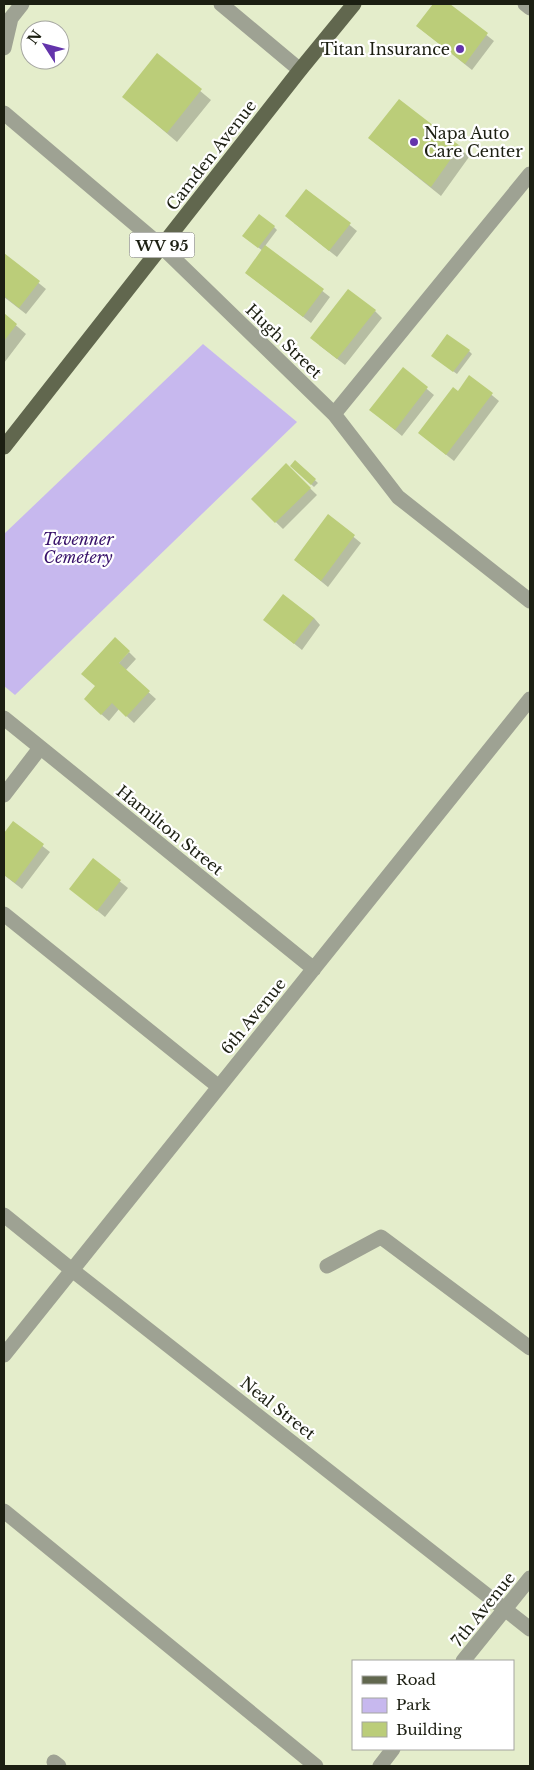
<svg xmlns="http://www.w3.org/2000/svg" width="534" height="1770" viewBox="0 0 534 1770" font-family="'Libre Baskerville',serif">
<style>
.green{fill:#c7b8ee}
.shadow{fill:#0003}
.building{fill:#bbcd79}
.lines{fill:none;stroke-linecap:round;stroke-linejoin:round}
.minor{stroke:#9ea293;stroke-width:15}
.major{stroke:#61674e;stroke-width:15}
.poi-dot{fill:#6334ab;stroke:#fff;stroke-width:2}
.labels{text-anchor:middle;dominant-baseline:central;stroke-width:4.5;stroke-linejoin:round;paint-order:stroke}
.shield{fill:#fff;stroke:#606259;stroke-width:1}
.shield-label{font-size:15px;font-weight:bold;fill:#1c1f12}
.poi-label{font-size:16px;fill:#1c1f12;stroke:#fff;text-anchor:end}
.street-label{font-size:16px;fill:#1c1f12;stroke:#fff}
.park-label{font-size:16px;font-style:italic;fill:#371069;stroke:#fff}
</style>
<rect width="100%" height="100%" fill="#e4edcb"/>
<path class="green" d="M203 344 297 422 15 695 4 686V534Z"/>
<path class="shadow" d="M435 4H447L494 41 472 70 417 26Z
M157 55 211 100 177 142 124 97Z
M399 100 459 147 469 157 441 196 380 147 370 138Z
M307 190 357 231 337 257 294 223Z
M274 227 277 230 265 246 330 297 311 323 246 273 263 251 247 239Z
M4 255 46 289 26 314 4 297Z
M375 311 382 318 345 365 319 345Z
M4 315 26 334 4 363Z
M469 351 472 354 457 374 436 359Z
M403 369 434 395 402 436 378 416Z
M470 377 499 401 454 461 419 433 458 392Z
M296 462 318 483 314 487 292 466Z
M286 465 317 495 283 529 252 499Z
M328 516 361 543 328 587 295 560Z
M314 618 320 625 302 650 265 620Z
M129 652 136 659 125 671 156 699 134 723 119 709 109 721 92 706 96 687Z
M13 823 50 852 22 889 4 875V835Z
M93 860 128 888 105 917 71 889Z"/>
<path class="building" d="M433 4H450L488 33 465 64 416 26Z
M157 53 202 89 167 133 122 97Z
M399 99 460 146 431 187 368 138Z
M306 189 351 223 329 251 285 216Z
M259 214 275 226 258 248 242 236Z
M265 245 324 289 303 317 245 273Z
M4 253 40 281 19 308 4 296Z
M348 289 376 310 337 359 310 338Z
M4 313 17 324 4 341Z
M447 334 470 350 453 372 431 356Z
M403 367 428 387 395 430 369 410Z
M469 375 493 393 446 455 418 433 453 387 458 391Z
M295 460 316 479 311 485 290 466Z
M286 463 311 488 275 523 251 499Z
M328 514 355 535 321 581 294 560Z
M283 594 314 618 294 644 263 620Z
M115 637 130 651 119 663 150 691 126 717 112 703 101 715 84 699 95 686 81 674Z
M13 821 44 844 15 883 4 875V833Z
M93 858 121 880 97 911 69 889Z"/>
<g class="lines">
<path class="minor" d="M221 4 300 70
M525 4 530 8
M4 48 11 18 22 4
M4 113 161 246 334 414 398 497 530 601
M334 414 530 174
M4 718 314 969
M4 795 40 748
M4 914 219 1087
M4 1215 72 1270 530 1629
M327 1266 381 1237 530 1348
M4 1355 530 699
M4 1511 316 1766
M463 1661 530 1578
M54 1762 59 1766
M380 1766 393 1749"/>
<path class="major" d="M4 447 300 70 354 4"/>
</g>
<g class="poi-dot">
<circle cx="460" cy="49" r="5"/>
<circle cx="414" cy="142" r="5"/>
</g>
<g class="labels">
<rect class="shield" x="129.5" y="232.5" width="65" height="25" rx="4"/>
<g class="shield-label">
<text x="162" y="245">WV 95</text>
</g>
<g class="poi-label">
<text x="450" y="49">Titan Insurance</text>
<text x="424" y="133" text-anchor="start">Napa Auto<tspan x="424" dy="18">Care Center</tspan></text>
</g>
<g class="street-label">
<text transform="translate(211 155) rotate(-52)">Camden Avenue</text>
<text transform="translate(284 341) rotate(44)">Hugh Street</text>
<text transform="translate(170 830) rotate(39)">Hamilton Street</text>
<text transform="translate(253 1016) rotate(-51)">6th Avenue</text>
<text transform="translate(278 1408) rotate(38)">Neal Street</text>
<text transform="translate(483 1609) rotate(-51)">7th Avenue</text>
</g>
<g class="park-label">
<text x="78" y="539">Tavenner<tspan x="78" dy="18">Cemetery</tspan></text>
</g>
</g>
<rect width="534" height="1770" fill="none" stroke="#1c1f12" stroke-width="10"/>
<rect x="352" y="1660" width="162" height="90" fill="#ffffff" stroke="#a4a5a0"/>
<rect x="362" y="1676" width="25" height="8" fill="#61674e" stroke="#a4a5a0"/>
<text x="396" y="1685" font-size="15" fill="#1c1f12">Road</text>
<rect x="362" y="1698" width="25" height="15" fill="#c7b8ee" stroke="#a4a5a0"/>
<text x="396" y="1710" font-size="15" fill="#1c1f12">Park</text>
<rect x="362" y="1722" width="25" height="15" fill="#bbcd79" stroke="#a4a5a0"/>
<text x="396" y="1735" font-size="15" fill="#1c1f12">Building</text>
<g transform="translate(45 45) rotate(306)"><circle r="24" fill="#ffffff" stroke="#a4a5a0"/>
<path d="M0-4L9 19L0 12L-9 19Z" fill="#6334ab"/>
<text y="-8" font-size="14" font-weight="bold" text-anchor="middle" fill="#1c1f12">N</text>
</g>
</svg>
